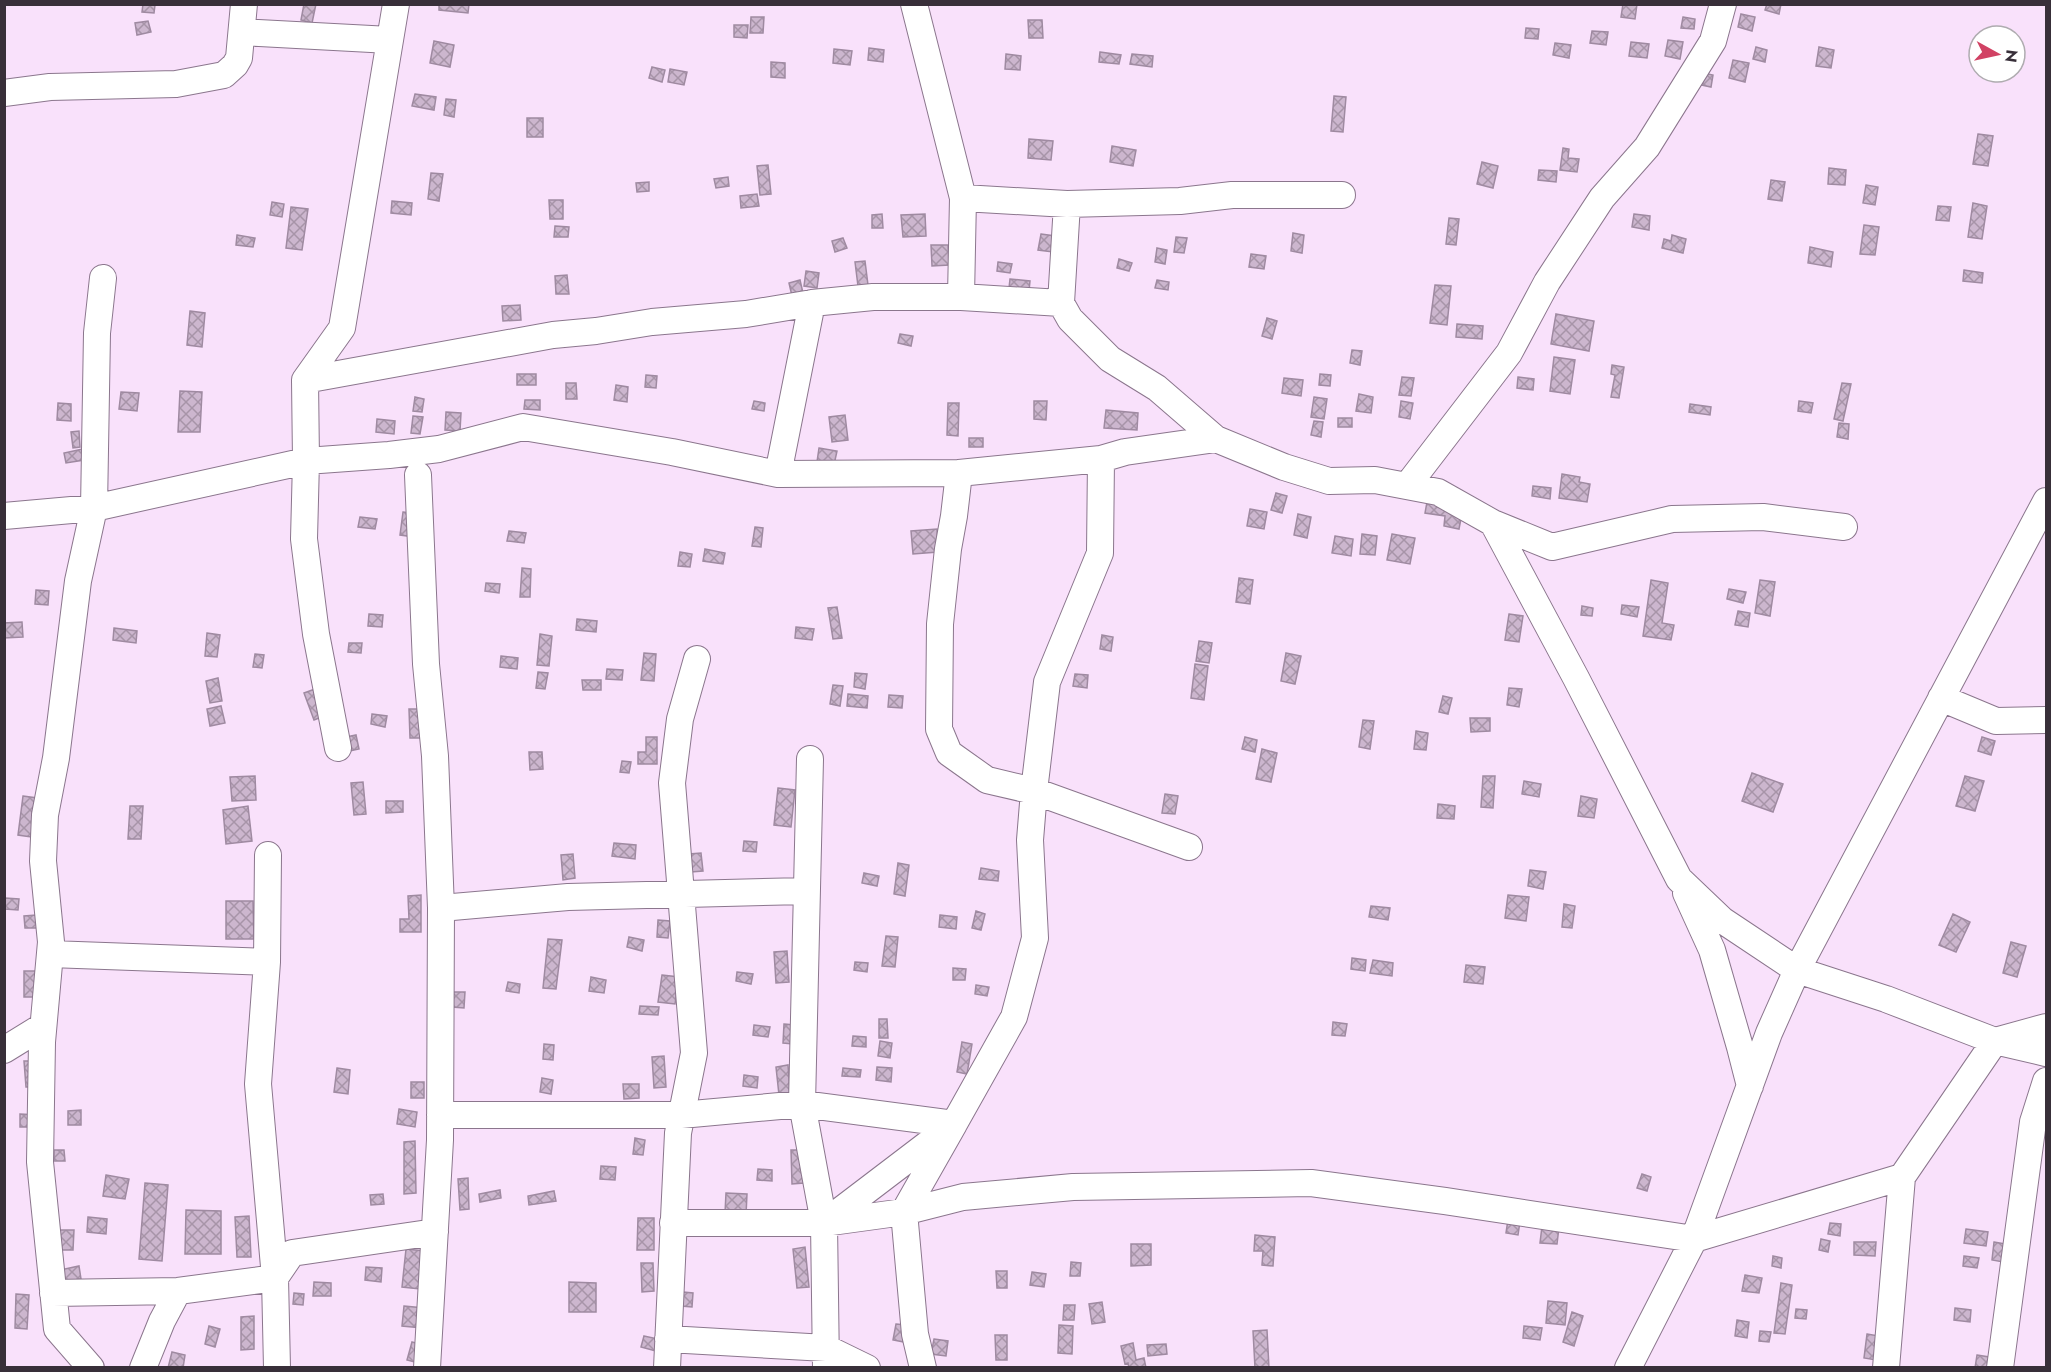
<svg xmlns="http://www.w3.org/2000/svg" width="2051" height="1372" viewBox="0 0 2051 1372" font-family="Jost,sans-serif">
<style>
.building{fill:url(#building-cross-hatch);stroke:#9f8aa1;stroke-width:1.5}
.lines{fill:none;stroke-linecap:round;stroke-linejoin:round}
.minor-casing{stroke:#8b768d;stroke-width:28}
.minor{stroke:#fff;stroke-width:26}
</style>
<defs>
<pattern id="building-cross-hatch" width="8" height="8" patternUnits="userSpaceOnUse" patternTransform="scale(1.5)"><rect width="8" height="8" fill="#ccb6ce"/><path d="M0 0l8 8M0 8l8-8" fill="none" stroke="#a794a8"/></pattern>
</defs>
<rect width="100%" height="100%" fill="#f9e1fb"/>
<path class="building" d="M143 4 155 5 154 13 142 12Z
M304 4H316L312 23 301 20Z
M439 4H469L468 13 439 10Z
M1623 4H1637L1635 19 1621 17Z
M1767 4H1781L1779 14 1765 10Z
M1741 14 1755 17 1752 31 1738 27Z
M751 17H764L763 33H750Z
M1683 17 1695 19 1694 29 1681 28Z
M1028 20H1042L1043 38H1029Z
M148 21 151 32 137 35 135 23Z
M734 25H748L747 38 734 37Z
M1526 28 1539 29 1538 39 1525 38Z
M1592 31 1608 32 1606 45 1590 43Z
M1668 40 1683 42 1680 59 1665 56Z
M434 41 454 45 450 67 430 63Z
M1631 42 1649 44 1647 58 1629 56Z
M1555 43 1571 45 1569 58 1553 55Z
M1756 47 1767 50 1765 62 1753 59Z
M1819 47 1834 50 1831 68 1816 66Z
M869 48 884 50 883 62 868 60Z
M834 49 852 51 850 65 833 63Z
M1100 52 1121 55 1119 64 1099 62Z
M1006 54 1021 56 1020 70 1005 69Z
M1132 54 1153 56 1152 67 1130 64Z
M1733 60 1749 63 1745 82 1729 78Z
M771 62 785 63V78L771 77Z
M652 67 665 70 662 82 649 78Z
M670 69 687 72 684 85 668 82Z
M1703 73 1713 75 1711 87 1701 85Z
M415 94 436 97 434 110 412 106Z
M1334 96 1346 97 1343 132 1331 131Z
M446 99 456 100 454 117 444 115Z
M527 118H543V137H527Z
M1978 134 1993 136 1988 166 1973 164Z
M1029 139 1053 141 1051 160 1028 158Z
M1112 146 1136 150 1133 166 1110 162Z
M1563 148 1569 149 1568 158 1579 159 1577 172 1560 170Z
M1482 162 1498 166 1493 188 1477 184Z
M768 165 771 194 760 195 757 166Z
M1829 168 1846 170 1845 185 1828 184Z
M1539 170 1557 171 1556 182 1538 180Z
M431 173 443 174 439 201 428 199Z
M728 177 729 186 716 188 714 179Z
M1771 180 1785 182 1782 201 1768 199Z
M649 182V191L637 192 636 183Z
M1866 185 1878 187 1875 205 1863 203Z
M757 194 759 206 741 208 740 196Z
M549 200H563V219H550Z
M392 201 412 203 411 215 391 213Z
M272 202 284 204 282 217 270 215Z
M1973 203 1987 206 1982 239 1968 237Z
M1938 206 1951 207 1949 221 1936 220Z
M291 207 308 209 302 250 286 248Z
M882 214 883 228H872V215Z
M925 214 926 236 903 237 901 215Z
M1634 214 1650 216 1649 230 1632 227Z
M1449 218 1459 219 1456 245 1446 244Z
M1864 225 1879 227 1875 255 1860 254Z
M555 226 569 227 568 237H554Z
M1293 233 1304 235 1302 253 1291 251Z
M1041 234 1055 236 1053 252 1038 250Z
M237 235 255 238 253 247 236 245Z
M1672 235 1686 239 1683 253 1662 248 1664 239 1671 241Z
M1176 237 1187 238 1184 253 1174 252Z
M843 238 847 248 835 252 832 241Z
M931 245H948L949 265 932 266Z
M1810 247 1833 252 1831 267 1808 263Z
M1157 248 1167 250 1165 264 1155 262Z
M1251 254 1266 256 1264 269 1249 267Z
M1119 259 1132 263 1129 271 1117 268Z
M865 261 868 285 858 286 855 262Z
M998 262 1012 264 1010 273 997 271Z
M1964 270 1983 273 1982 283 1963 281Z
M806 271 819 273 817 288 804 286Z
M567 275 569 294H556L555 276Z
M1010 279 1030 281 1029 291 1009 288Z
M800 280 803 293 792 296 789 283Z
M1157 280 1169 282 1168 290 1155 288Z
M1435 285 1451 286 1447 325 1430 323Z
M520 305 521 320 503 321 502 306Z
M190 311 205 313 202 347 187 345Z
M1556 314 1594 321 1589 351 1551 344Z
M1267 318 1277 321 1272 339 1262 336Z
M1457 324 1483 326 1482 339 1456 337Z
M900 334 913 336 911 346 898 343Z
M1352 350 1362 351 1360 365 1350 363Z
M1554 357 1575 360 1570 394 1550 391Z
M1612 365 1624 367 1619 398 1611 397 1615 375 1611 374Z
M517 374H536V385H517Z
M1320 374 1331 375 1330 386 1319 385Z
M646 375 657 376 656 388 645 387Z
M1402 377 1414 378 1411 396 1399 395Z
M1518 377 1534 379 1533 390 1517 388Z
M1284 378 1303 380 1301 396 1282 393Z
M566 383H576L577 399H566Z
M1842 383 1851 384 1843 421 1834 419Z
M616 385 628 387 627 402 614 400Z
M180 391 202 392 200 432H178Z
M121 392 139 393 137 411 119 409Z
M1359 394 1373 397 1371 413 1356 411Z
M415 397 424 399 422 412 413 411Z
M1314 397 1327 399 1324 419 1311 417Z
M525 400H540V410L524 409Z
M754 401 765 403 764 411 752 409Z
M1034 401H1047L1046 420 1034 419Z
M1401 401 1413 403 1410 419 1399 417Z
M1799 401 1813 403 1811 413 1798 411Z
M58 403 71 404V421L57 420Z
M948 403H959L958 436 947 435Z
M1690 404 1711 407 1710 415 1689 412Z
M1106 410 1138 413 1137 430 1104 428Z
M446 412 461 413 460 431 445 430Z
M845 415 848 440 832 442 829 417Z
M413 416 423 417 420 434 411 433Z
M1338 418H1352V427H1338Z
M377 419 395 421 394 434 376 432Z
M1314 421 1323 422 1321 437 1311 435Z
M1839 423 1849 424 1848 439 1837 437Z
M79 431 80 447 73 448 71 432Z
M969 438H983V447H969Z
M819 448 837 451 834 465 817 462Z
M83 449 84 460 66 463 64 453Z
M1562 474 1580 477 1579 482 1590 484 1587 502 1559 498Z
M1533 486 1551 488 1550 499 1532 496Z
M1276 493 1287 496 1282 513 1271 510Z
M1427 502 1463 508 1459 529 1444 526 1445 516 1425 513Z
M1250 509 1267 512 1264 529 1247 526Z
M403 512 417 514 414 537 400 535Z
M1298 514 1311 517 1307 538 1294 535Z
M360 517 377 519 375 529 358 527Z
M755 527 763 528 761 547 752 546Z
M937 529 938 552 913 554 911 531Z
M509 531 526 533 524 543 507 541Z
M1362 534 1377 536 1375 555 1360 554Z
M1392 534 1415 538 1410 564 1387 560Z
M1335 536 1353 539 1351 556 1332 553Z
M705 549 725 553 723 564 703 561Z
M680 552 692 554 690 567 678 566Z
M522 568 531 569 530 597H520Z
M1239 578 1253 580 1250 604 1236 602Z
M1651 580 1668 583 1662 623 1674 625 1671 640 1643 636Z
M1760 580 1775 582 1770 616 1755 613Z
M486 583 500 584 499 593 485 591Z
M1729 589 1746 592 1743 603 1727 599Z
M36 590 49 591 48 605 35 604Z
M1622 605 1639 607 1637 617 1621 614Z
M1582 606 1593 608 1592 616 1581 615Z
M837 607 842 638 833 639 828 608Z
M1738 611 1750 613 1748 627 1735 625Z
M369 614 383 615 382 627 368 626Z
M1509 614 1523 616 1519 642 1505 640Z
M577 619 597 621 596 632 576 630Z
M22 622 23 637 4 638V623Z
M796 627 814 629 812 640 795 638Z
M114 628 137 631 136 643 113 640Z
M207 633 220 635 217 657 205 656Z
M540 634 552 636 549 666 537 665Z
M1102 635 1113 637 1111 651 1100 649Z
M1199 641 1212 643 1209 663 1196 661Z
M349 643H362L361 653 348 652Z
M644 653 656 654 654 681 641 680Z
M1286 653 1301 656 1295 684 1281 681Z
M255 654 264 655 262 668 253 667Z
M501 656 518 658 517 669 500 667Z
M1195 664 1208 666 1204 700 1191 698Z
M607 669 623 670 622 680 606 679Z
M538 672 548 673 545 689 536 688Z
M855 673 867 674 865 689 854 687Z
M1075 674 1088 675 1087 688 1073 686Z
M218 678 222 701 210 703 206 681Z
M582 680H601V690H583Z
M833 685 843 686 840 706 830 704Z
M1509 688 1522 689 1519 707 1507 705Z
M315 689 324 716 314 720 304 693Z
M848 694 868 696 867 708 847 706Z
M889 695 903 696 902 708 888 707Z
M1443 696 1452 698 1448 714 1439 712Z
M221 706 225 723 210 726 207 709Z
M409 709H424V738H410Z
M372 714 387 716 385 727 371 724Z
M1470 718H1490V731L1471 732Z
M1363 720 1374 721 1370 749 1359 747Z
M1416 731 1428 733 1426 750 1414 749Z
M356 735 359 749 349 751 346 737Z
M646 737H657V764H638V752H646Z
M1245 737 1257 740 1255 752 1242 749Z
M1982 737 1995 741 1991 755 1978 751Z
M1262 749 1277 753 1271 782 1256 779Z
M529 752H542L543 769 530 770Z
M622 761 631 762 629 773 620 772Z
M1752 773 1783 784 1773 812 1742 801Z
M255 776 256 800 232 801 230 777Z
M1483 776H1495L1493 808 1481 807Z
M1965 776 1984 781 1975 811 1956 806Z
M1524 781 1541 784 1539 797 1522 794Z
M363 782 366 814 354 815 351 783Z
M778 788 795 790 791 827 774 825Z
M1165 794 1178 796 1175 814 1162 813Z
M23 796 37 798 31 837 18 835Z
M1581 796 1597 799 1594 818 1578 816Z
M386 801H403V812L386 813Z
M1438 804 1455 806 1454 819 1437 818Z
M130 806H143L141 839H128Z
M248 806 252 841 226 844 223 810Z
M744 841 757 842 756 852 743 851Z
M614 843 636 845 635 859 612 856Z
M701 853 703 871 691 872 689 854Z
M573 854 575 878 563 880 561 855Z
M898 863 909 865 905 896 894 894Z
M981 868 999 871 998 881 979 879Z
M1530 870 1546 872 1543 889 1528 886Z
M864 873 879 876 877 886 862 883Z
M421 895V932H400V919H409L408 896Z
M1508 895 1529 897 1526 921 1505 918Z
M5 898 19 899 18 910 5 909Z
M226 901H253L254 939H226Z
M1564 904 1575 906 1572 928 1562 927Z
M1371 906 1390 908 1388 920 1369 917Z
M976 911 985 914 981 930 972 928Z
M1953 914 1970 922 1956 952 1939 945Z
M36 915 37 928H25L24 916Z
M940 915 957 917 956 929 939 927Z
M658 920 670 921 668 938 657 937Z
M886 936 898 937 895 967 882 966Z
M629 937 644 940 642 951 627 947Z
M548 939 562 940 556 989 543 988Z
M2011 942 2026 946 2017 977 2003 973Z
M787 951 789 982 776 983 774 952Z
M1352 958 1366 960 1365 971 1351 969Z
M1373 960 1393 963 1392 976 1370 973Z
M855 962 868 963 867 972 854 970Z
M1466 965 1485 967 1483 984 1464 982Z
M953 968 966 969 965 980H953Z
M24 971H37V997H24Z
M737 972 753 974 751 984 736 981Z
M662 975 679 977 675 1004 658 1002Z
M591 977 606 980 604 993 589 991Z
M508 982 520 984 519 993 506 991Z
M976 985 989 987 987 996 975 994Z
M452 992H465L464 1008 452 1007Z
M640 1006 659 1007 658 1015 639 1014Z
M879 1019H887L888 1038H879Z
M1333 1022 1347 1024 1345 1036 1332 1035Z
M784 1024 795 1025 793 1044 783 1043Z
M754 1025 770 1027 768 1037 753 1035Z
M853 1036 866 1037V1047L852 1046Z
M880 1041 892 1043 890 1058 878 1056Z
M962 1042 972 1044 967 1074 957 1072Z
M544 1044 554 1045 553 1060 543 1059Z
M664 1056 666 1087 654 1088 652 1057Z
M24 1061H35L37 1087H26Z
M788 1065 790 1094 779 1095 776 1067Z
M877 1067 892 1068 891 1082 876 1080Z
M337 1068 350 1070 348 1094 334 1092Z
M843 1068 861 1070 860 1077 842 1076Z
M744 1075 758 1077 757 1088 743 1086Z
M542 1078 553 1080 551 1094 540 1092Z
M411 1082H424V1098H411Z
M623 1084H639V1098L624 1099Z
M399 1109 417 1112 415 1127 397 1124Z
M81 1110V1125H68V1111Z
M20 1114 38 1115V1127H20Z
M635 1138 645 1140 643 1155 633 1154Z
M415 1141 416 1193 404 1194V1142Z
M54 1150H64L65 1161H54Z
M791 1150H803L804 1183 792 1184Z
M601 1166 616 1167 615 1180 600 1179Z
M758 1169 772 1170V1181L757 1180Z
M1642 1174 1651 1177 1647 1191 1637 1188Z
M106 1175 129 1179 125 1199 103 1196Z
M468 1178 469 1209 460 1210 458 1179Z
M145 1183 168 1185 162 1261 139 1259Z
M500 1190 501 1198 480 1202 479 1194Z
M554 1191 556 1201 529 1205 528 1196Z
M726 1193 747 1194 746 1215 725 1213Z
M383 1194 384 1204 371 1205 370 1195Z
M186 1210 221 1211V1254H185Z
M1509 1213 1521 1215 1518 1235 1506 1233Z
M249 1216 251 1257H237L235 1217Z
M88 1217 107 1219 106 1234 87 1232Z
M638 1218H654V1250H637Z
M1543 1218 1560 1219 1557 1244 1540 1243Z
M1830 1223 1841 1224 1840 1236 1828 1234Z
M1966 1229 1988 1232 1986 1246 1964 1243Z
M59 1230H74L73 1250H58Z
M1255 1235 1275 1237 1273 1266 1262 1265 1263 1251H1254Z
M1821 1239 1830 1241 1828 1252 1819 1250Z
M1854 1242H1876L1875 1256 1854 1255Z
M1994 1242 2006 1244 2003 1262 1992 1260Z
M1131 1244H1151V1265L1131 1266Z
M805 1247 809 1287 797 1288 793 1249Z
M406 1249 425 1251 420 1289 402 1287Z
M1773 1256 1782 1258 1781 1268 1772 1266Z
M1964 1256 1979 1258 1977 1268 1963 1266Z
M1071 1262 1081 1263 1080 1276H1070Z
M641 1263H653L654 1291 642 1292Z
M79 1266 81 1279 62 1282 60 1270Z
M366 1267 382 1268 381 1282 365 1280Z
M996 1271H1007V1288H997Z
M1032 1272 1046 1274 1044 1287 1030 1285Z
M1745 1275 1762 1278 1759 1293 1742 1291Z
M314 1282 331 1283V1296H313Z
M569 1282 596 1283V1312H569Z
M1781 1283 1792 1285 1785 1334 1774 1333Z
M683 1292 693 1293 692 1307 681 1306Z
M294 1293 304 1294 303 1305 293 1304Z
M16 1294 29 1295 27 1329 15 1328Z
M1548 1301 1567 1303 1565 1325 1546 1323Z
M1102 1302 1105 1322 1092 1324 1089 1304Z
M1064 1305H1075L1074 1320H1063Z
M404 1306 424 1308 422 1328 402 1326Z
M1955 1308 1971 1310 1970 1322 1954 1320Z
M1796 1309 1807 1310 1806 1319 1795 1318Z
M1572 1312 1583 1316 1574 1346 1563 1342Z
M254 1316V1349L241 1350V1317Z
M1737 1320 1749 1322 1747 1338 1735 1336Z
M896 1324 906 1325 904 1342 893 1340Z
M1059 1325 1073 1326 1072 1354 1058 1353Z
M209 1326 220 1329 215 1347 205 1344Z
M1524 1326 1542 1328 1540 1340 1523 1338Z
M1267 1330 1269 1368H1255L1253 1331Z
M1760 1331 1771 1332 1769 1342 1759 1341Z
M1867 1334 1879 1336 1876 1360 1864 1358Z
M995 1335H1007V1360H996Z
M644 1336 658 1339 656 1351 641 1347Z
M934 1339 948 1341 946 1356 931 1354Z
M412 1342 424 1345 419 1363 407 1360Z
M1133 1343 1136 1360 1144 1358 1146 1368H1129L1128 1363 1125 1364 1121 1346Z
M1166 1344 1167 1354 1148 1356 1147 1345Z
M172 1352 185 1355 183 1368H168Z
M1977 1355 1989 1357 1988 1368H1975Z"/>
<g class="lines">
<defs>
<path id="minor" d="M914 4 963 198 961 297
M242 32 390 40
M4 93 50 87 176 84 224 75 235 65 239 58 244 4
M963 198 1067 204 1180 201 1232 195H1342
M1067 204 1061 303 1070 319 1110 359 1157 388 1216 439 1284 467 1329 481 1375 480 1438 492 1493 523 1576 678 1679 879 1722 920 1797 970 1886 999 1995 1041 2046 1053
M305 380 553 335 596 331 652 322 746 314 812 303 873 297H961L1061 303
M959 473 1101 459 1125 452 1216 439
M778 474 812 303
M418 475 426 664 435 756 441 908 440 1140 427 1368
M1407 486 1509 353 1547 282 1602 198 1647 147 1713 41 1723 4
M4 516 94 508 306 461 305 380 342 328 396 4
M1493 523 1552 547 1672 519 1763 517 1844 527
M1941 698 1996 721 2046 720
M338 748 316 634 304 539 306 461 389 455 439 449 523 427 672 452 778 474 959 473 954 516 948 549 940 624 939 729 949 753 987 780 1034 791 1189 847
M810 759 802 1104 824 1223
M268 855 267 962 258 1084 275 1278 277 1368
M1686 893 1712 950 1740 1047 1750 1086
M441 908 568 897 806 891
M50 954 267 962
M4 1050 43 1026
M440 1115H681L802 1104 954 1124 904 1212 915 1334 923 1368
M673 1223H824L904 1212 963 1197 1073 1187 1311 1183 1445 1201 1694 1239 1902 1177 1995 1041 2046 1027
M53 1293 178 1291 275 1278 292 1253 435 1232
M668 1339 826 1348 867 1368
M91 1368 57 1329 40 1162 42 1042 51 942 43 861 45 815 56 758 78 581 94 508 97 333 103 278
M143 1368 162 1321 178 1291
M667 1368 678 1133 694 1053 672 783 680 719 697 659
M826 1368 824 1223 954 1124 1014 1017 1035 938 1030 840 1034 791 1047 682 1100 553 1101 459
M1628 1368 1694 1239 1769 1033 1797 970 2046 501
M1886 1368 1902 1177
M2000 1368 2033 1122 2046 1081"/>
</defs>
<use href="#minor" class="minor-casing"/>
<use href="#minor" class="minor"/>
</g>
<rect width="2051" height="1372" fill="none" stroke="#382f39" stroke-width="12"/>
<g transform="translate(1997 54) rotate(98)"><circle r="28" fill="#ffffff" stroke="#afacb0" stroke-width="1.5"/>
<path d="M0-4.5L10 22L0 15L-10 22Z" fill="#d14264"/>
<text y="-9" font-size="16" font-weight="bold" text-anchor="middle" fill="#382f39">N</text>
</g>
</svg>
